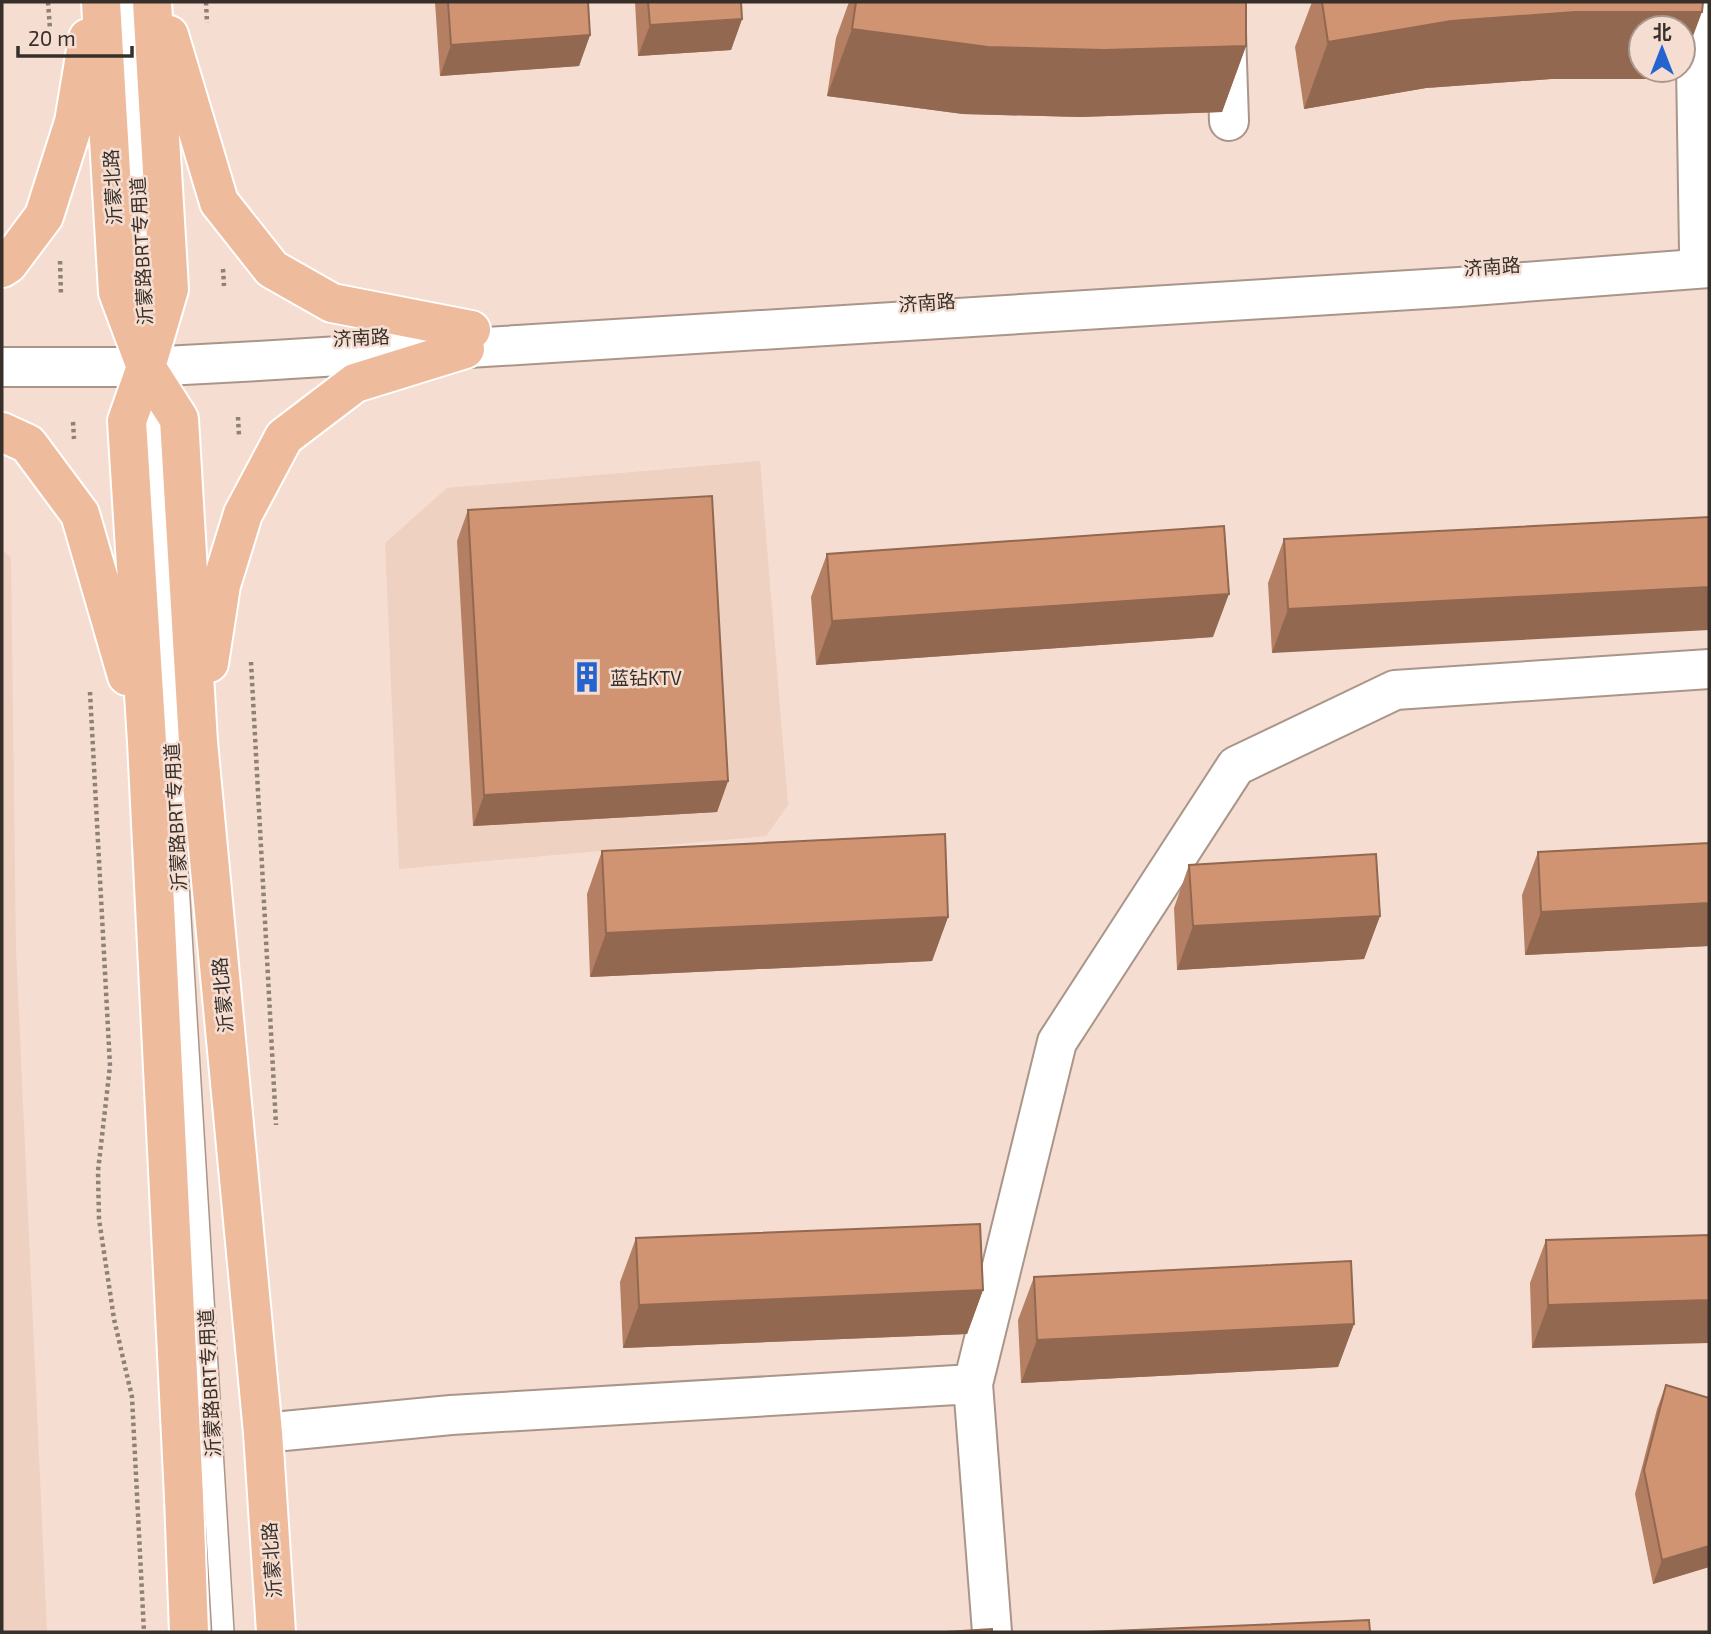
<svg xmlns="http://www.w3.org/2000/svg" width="1711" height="1634" viewBox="0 0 1711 1634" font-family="'Exo 2','Noto Sans SC',sans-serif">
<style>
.built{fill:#eed1c0}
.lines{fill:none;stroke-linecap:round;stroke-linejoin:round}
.service-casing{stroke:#aa9589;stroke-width:24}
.minor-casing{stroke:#aa9589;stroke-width:42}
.tertiary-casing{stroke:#aa9589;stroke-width:42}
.primary-casing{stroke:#fff;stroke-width:42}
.path{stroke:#908178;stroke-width:4.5;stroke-dasharray:3.5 3.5;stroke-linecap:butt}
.service{stroke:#fff;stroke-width:21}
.minor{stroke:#fff;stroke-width:38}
.tertiary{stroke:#fff;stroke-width:38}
.primary{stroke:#efbb9d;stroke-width:38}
.wall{fill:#b47f62}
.shaded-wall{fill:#926850}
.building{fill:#d19472;stroke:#926850;stroke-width:2}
.labels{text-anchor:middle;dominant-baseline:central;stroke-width:5;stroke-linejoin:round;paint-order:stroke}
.street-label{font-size:19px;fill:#372f2a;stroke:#f5ded1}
.poi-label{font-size:19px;fill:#372f2a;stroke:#f5ded1;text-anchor:start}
</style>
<rect width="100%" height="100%" fill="#f5ded1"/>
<path class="built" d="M760 461 788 805 766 836 399 869 385 543 447 488Z
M2 549 11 558 16 950 47 1632H2Z"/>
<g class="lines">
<defs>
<path id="service" d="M126 2 144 291 145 332
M148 385 223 1632"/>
<path id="minor" d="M1225 2 1229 121
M1695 2 1699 251
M263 1433 451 1415 973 1384
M992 1632 973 1384 1057 1042 1236 766 1395 690 1709 669"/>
<path id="tertiary" d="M2 367H146L258 361 1459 287 1709 268"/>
<path id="primary" d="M101 2 118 292 146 367 179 419 198 742 263 1433 276 1632
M152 2 169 289 146 367 127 421 147 742 184 1497 189 1632
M169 35 219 202 272 269 332 303 471 330
M2 268 8 264 44 216 74 122 88 38
M2 432 28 444 80 514 127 676
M209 663 221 585 243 514 284 437 355 383 465 349"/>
</defs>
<use href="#service" class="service-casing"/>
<use href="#minor" class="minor-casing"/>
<use href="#tertiary" class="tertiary-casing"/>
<use href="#primary" class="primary-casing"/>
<path class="path" d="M48 2 50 29
M206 2 207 23
M60 261 61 295
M223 269 224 286
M238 417 239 436
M73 422 74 439
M251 662 276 1125
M90 692 110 1066 98 1171 99 1219 114 1319 132 1397 144 1632"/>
<use href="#service" class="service"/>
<use href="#minor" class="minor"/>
<use href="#tertiary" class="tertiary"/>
<use href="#primary" class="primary"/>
</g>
<path class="wall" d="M435 2H588L590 35 579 66 440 76Z
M635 2H741L742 19 731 50 638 56Z
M849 2H1246V46L1222 112 1080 117 963 114 827 96 836 38Z
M1312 2H1703L1641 70H1681L1677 79H1551L1426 88 1304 109 1295 47Z
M468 510 728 781 717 812 473 826 457 541Z
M1709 517 1272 653 1268 583 1284 539Z
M827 554 1213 637 816 665 811 597Z
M1709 843V946L1525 955 1522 895 1538 852Z
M602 851 948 917 932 961 590 977 587 894Z
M1189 865 1380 916 1364 959 1177 970 1174 908Z
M1709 1235 1532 1348 1530 1283 1546 1240Z
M636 1238 983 1290 967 1334 623 1348 620 1282Z
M1034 1277 1354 1324 1338 1367 1021 1383 1018 1320Z
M1666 1385 1709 1398V1567L1653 1584 1635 1494 1657 1409Z"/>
<path class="shaded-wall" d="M1575 12H1702L1683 63V28H1641V70H1681L1677 79H1551L1426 88 1304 109 1328 42 1451 21Z
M742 19 731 50 638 56 650 25Z
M852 29 1246 46 1222 112 1080 117 963 114 827 96Z
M590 35 579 66 440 76 451 45Z
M1709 587V630L1272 653 1288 609Z
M1229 594 1213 637 816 665 832 621Z
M728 781 717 812 473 826 484 795Z
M1709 903V946L1525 955 1541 912Z
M1380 916 1364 959 1177 970 1193 926Z
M948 917 932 961 590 977 606 933Z
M983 1290 967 1334 623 1348 639 1305Z
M1709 1300V1343L1532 1348 1548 1305Z
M1354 1324 1338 1367 1021 1383 1037 1340Z
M1709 1546V1567L1653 1584 1662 1560Z"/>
<path class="building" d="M448 2H588L590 35 451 45Z
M648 2H741L742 19 650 25Z
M856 2H1246V46L1104 50 988 47 852 29Z
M1322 2H1703L1702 12H1575L1451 21 1328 42Z
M712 496 728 781 484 795 468 510Z
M1709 517V587L1288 609 1284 539Z
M1224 526 1229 594 832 621 827 554Z
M945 834 948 917 606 933 602 851Z
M1709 843V903L1541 912 1538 852Z
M1376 854 1380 916 1193 926 1189 865Z
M980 1224 983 1290 639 1305 636 1238Z
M1709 1235V1300L1548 1305 1546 1240Z
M1351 1261 1354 1324 1037 1340 1034 1277Z
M1666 1385 1709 1398V1546L1662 1560 1644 1470Z
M1369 1620 1370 1632H1087Z
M992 1629V1632H945Z"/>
<defs>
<symbol id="building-bare" viewBox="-9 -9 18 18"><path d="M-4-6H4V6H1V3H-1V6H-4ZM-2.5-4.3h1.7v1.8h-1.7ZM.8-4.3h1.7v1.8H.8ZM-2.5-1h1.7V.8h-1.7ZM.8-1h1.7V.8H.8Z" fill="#2364d0" stroke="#f5ded1" stroke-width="2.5" paint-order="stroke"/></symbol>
</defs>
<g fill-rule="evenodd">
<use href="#building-bare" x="565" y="655" width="44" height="44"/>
</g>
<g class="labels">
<g class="street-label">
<text transform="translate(112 187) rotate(-93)">沂蒙北路</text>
<text transform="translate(141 251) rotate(-93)">沂蒙路BRT专用道</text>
<text transform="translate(1492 266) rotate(-4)">济南路</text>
<text transform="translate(927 302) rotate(-4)">济南路</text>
<text transform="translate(361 337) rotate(-3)">济南路</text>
<text transform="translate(175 817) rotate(-93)">沂蒙路BRT专用道</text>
<text transform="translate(222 995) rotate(-95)">沂蒙北路</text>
<text transform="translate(209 1383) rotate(-93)">沂蒙路BRT专用道</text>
<text transform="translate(271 1560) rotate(-94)">沂蒙北路</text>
</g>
<g class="poi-label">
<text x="610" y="677">蓝钻KTV</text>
</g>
</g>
<rect width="1711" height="1634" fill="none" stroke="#372f2a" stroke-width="7"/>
<g transform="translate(1662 49)"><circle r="33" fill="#f5ded1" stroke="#a9988e" stroke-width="2"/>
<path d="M0-5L12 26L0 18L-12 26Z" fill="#2364d0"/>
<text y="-10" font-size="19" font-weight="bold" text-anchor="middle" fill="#372f2a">北</text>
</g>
<path d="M18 46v10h114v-10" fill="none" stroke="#372f2a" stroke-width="3.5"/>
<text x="28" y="46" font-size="21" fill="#372f2a" stroke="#f5ded1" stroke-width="5" paint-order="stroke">20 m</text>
</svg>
